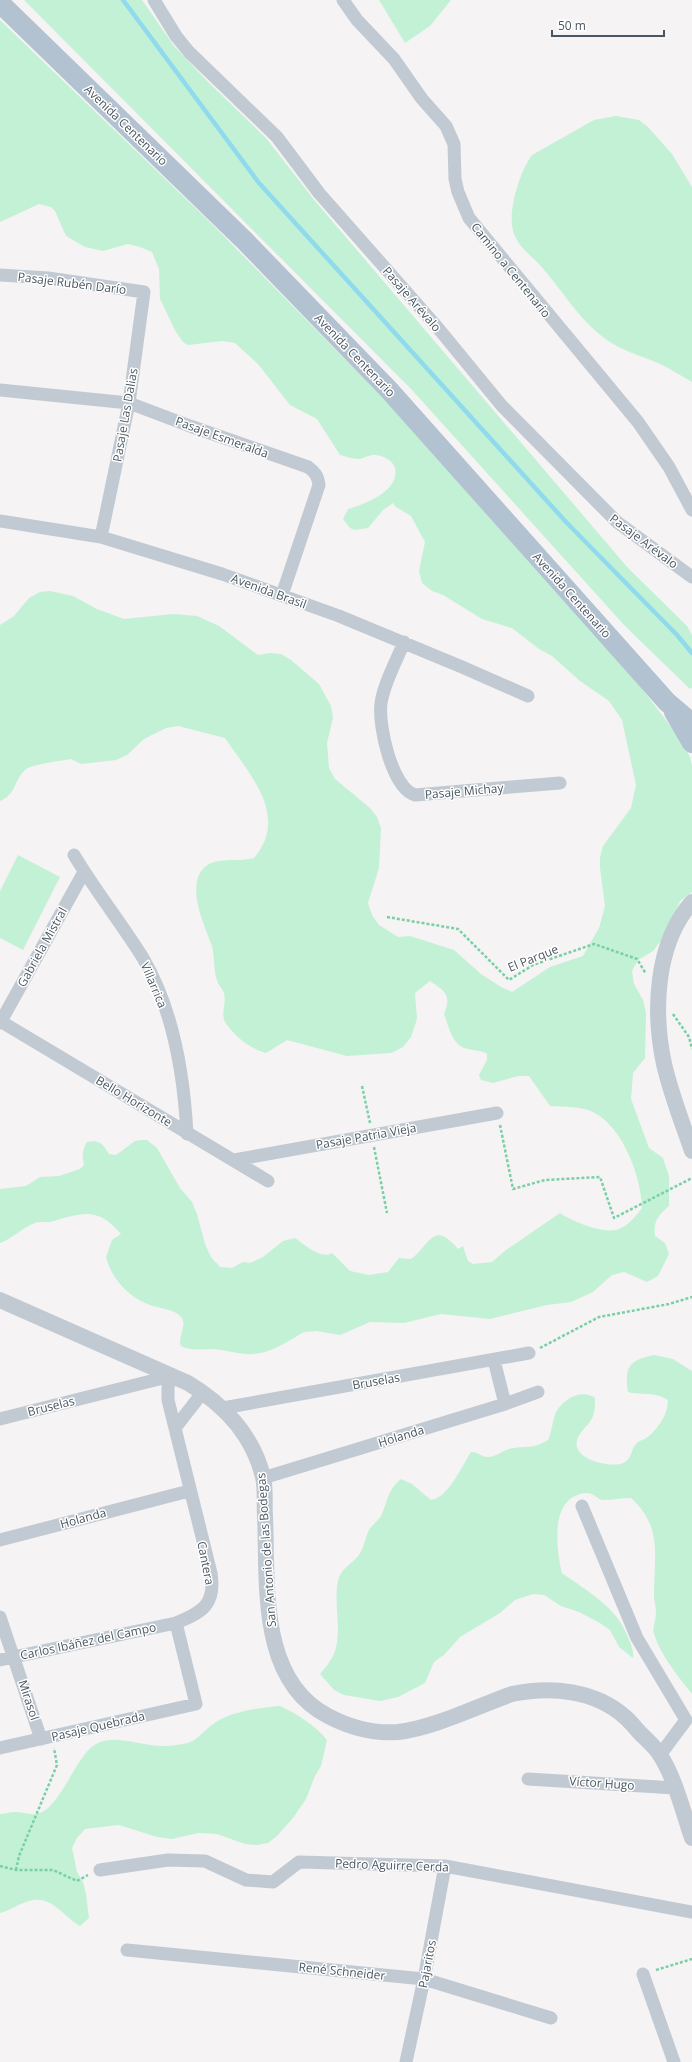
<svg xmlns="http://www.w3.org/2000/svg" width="692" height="2062" viewBox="0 0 692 2062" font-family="'Open Sans',sans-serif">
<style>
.green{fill:#c3f1d5}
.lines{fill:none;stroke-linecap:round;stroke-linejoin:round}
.stream{stroke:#90daee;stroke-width:4.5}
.path{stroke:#7ad0a6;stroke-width:2.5;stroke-dasharray:3 2;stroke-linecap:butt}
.minor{stroke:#c1cad2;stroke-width:13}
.tertiary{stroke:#c1cad2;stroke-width:16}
.primary{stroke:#b3c2d1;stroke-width:20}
.labels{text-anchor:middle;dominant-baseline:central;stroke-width:3;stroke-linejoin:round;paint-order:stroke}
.street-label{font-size:12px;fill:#4a5661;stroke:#fff}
</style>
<rect width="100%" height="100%" fill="#f5f3f3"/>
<path class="green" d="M24 0H142L174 46 208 82 266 138 315 201 628 568 687 626 692 635V688L690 689 625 626 412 390Z
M379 0H451L430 26 405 43Z
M0 20 214 226 382 397 639 685 682 741 690 757 692 766V892L680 901 666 934 653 951 638 960 632 971 634 984 643 1000 646 1013 645 1058 633 1073 631 1099 649 1148 663 1158 669 1176V1206C658 1215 653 1222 655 1236L665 1243 669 1254 658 1276 647 1282 624 1272 612 1275 593 1292 571 1302 547 1305 490 1319 441 1314 404 1323 370 1322 340 1335 316 1331 304 1332C286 1342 268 1356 246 1354 235 1353 224 1350 212 1349 202 1349 191 1351 181 1346 177 1337 188 1325 181 1317 174 1309 162 1309 153 1306 130 1299 112 1280 106 1257L112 1240 121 1234C97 1206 82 1213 50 1222 45 1223 39 1221 35 1223 22 1228 13 1238 0 1243V1189L26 1186 40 1177 59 1176 80 1169 84 1165C82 1155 82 1150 87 1142 100 1139 103 1144 109 1154L116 1155 135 1141 141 1140H147L157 1148 180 1188 192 1202 197 1214 205 1244 211 1257 220 1267 232 1268 243 1262 250 1263 263 1257 283 1241 295 1238C305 1245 321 1260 332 1253L350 1271 369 1275 388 1272 399 1258 411 1259C430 1245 433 1219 458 1249L463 1246 468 1261 473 1264 492 1262 506 1250 560 1213C571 1221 605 1235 619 1229 629 1225 636 1216 642 1208 641 1176 623 1127 593 1112 581 1106 563 1107 550 1106L529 1076H518L493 1083 481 1080 479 1075 487 1060V1054C479 1049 470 1051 462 1047 451 1041 448 1024 444 1014 452 995 445 991 430 981L415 993 417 1019 411 1037 403 1047 391 1053 347 1056 287 1040 266 1053C251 1049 237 1038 227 1025 219 1015 227 1004 224 993 223 989 219 986 218 983 213 971 215 958 212 946 205 927 187 889 202 870 214 855 237 863 254 858 290 816 249 774 225 738L178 726 166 728 144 739 127 755 116 760 81 764 71 759C61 761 31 764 25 770 14 780 16 795 0 801V625L14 616 29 598 40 592 50 591 73 596 97 609 124 619 173 614 197 616 219 626 258 655 270 653 281 654 291 660 319 684 331 706 333 718 327 743 329 768 335 779 370 808 377 817 381 828 379 868 368 903 372 915 379 925 398 937 410 936 454 950 481 974 501 987 512 992 550 967 583 956 599 928 605 906 600 868V857L603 846 631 808 636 785 622 720 609 701 580 681 552 656 539 649 512 628 482 619 443 595 432 591 422 583 419 571 425 542 411 516 396 507 393 503 383 510 368 528 355 530 350 528 343 519 348 509C365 504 400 491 395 468 393 460 383 456 376 455 370 454 364 459 358 459 352 459 345 456 340 455L317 419 290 405 258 364 235 343 222 341 188 345 183 342 176 332 160 299 159 269 152 252 140 247 128 244 103 251 85 247 66 236 55 211 51 207 39 204 0 222Z
M616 116 639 120 648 127 672 154 692 187V382C681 376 671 369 660 364 645 357 629 353 615 345 581 326 563 289 536 261 528 253 519 246 515 236 505 216 520 171 532 155L594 120Z
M18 855 60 877 23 950 0 938V891Z
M654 1355 673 1359 692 1371V1694C678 1676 661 1656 654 1634 652 1627 656 1621 656 1613 656 1607 654 1601 654 1595 654 1556 663 1527 631 1498 622 1498 612 1500 603 1500 598 1500 594 1493 587 1493 549 1495 556 1549 562 1573 588 1592 616 1606 628 1637 631 1645 634 1651 633 1658L619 1647 610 1630 600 1623 579 1612 561 1606 544 1595 533 1594 515 1600 500 1613 460 1637 444 1655 434 1662 425 1683 398 1697 380 1701 344 1695 334 1690 320 1674C325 1668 331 1661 334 1654 343 1630 333 1605 338 1581 340 1569 352 1564 359 1555 364 1548 365 1538 369 1530 372 1525 378 1521 381 1516 388 1501 387 1491 401 1479L412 1484 431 1500C448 1498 462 1466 471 1452 478 1452 482 1457 488 1457 496 1457 502 1451 509 1449 525 1445 532 1450 548 1440 552 1432 552 1423 555 1415 561 1400 581 1388 595 1398 595 1403 595 1411 593 1416 589 1427 574 1434 577 1447 580 1461 614 1469 625 1462 632 1458 631 1449 636 1444 639 1440 645 1440 649 1436 659 1427 668 1414 668 1400 654 1391 644 1396 628 1392 624 1366 630 1360 654 1355Z
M280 1706C297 1714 315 1725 327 1740L321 1766 315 1776 306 1799 293 1818 277 1836 268 1843 257 1845 245 1844 217 1834 198 1833 172 1839 157 1837 119 1825 85 1829 77 1838 72 1848 77 1872 83 1882 86 1894 89 1918 80 1926C63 1916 51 1894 29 1901 18 1904 11 1910 0 1913V1814C5 1814 10 1812 15 1812 22 1812 30 1815 36 1814 60 1811 76 1754 96 1744 112 1735 133 1743 150 1745 161 1747 172 1746 183 1744 197 1742 202 1732 213 1724 232 1711 258 1708 280 1706Z"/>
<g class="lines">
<path class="stream" d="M123 0 259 183 566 522 677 635 692 653"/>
<path class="path" d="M387 917 458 929 509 980 533 965 594 944 637 959 646 974
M673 1014 689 1037 692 1049
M362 1086 370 1123
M500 1125 513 1189 545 1180 600 1177 614 1218 692 1178
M374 1147 387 1213
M540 1348 599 1317 669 1304 692 1297
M0 1866 16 1870H53L77 1881 88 1875
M16 1870 19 1856 57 1765 54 1748
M656 1970 692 1959"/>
<path class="minor" d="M154 0 176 36 189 52 277 137 319 193 438 328 502 406 617 522 692 577
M343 0 357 20 394 59 422 99 446 126 454 144 455 179 458 192 469 218 638 422 669 467 692 510
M0 275 48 278 144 292 129 403 101 537
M0 390 129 403 190 426 308 467C315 472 318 476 319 485L282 595
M0 521 101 537 222 574 339 616 462 667 528 696
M404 642C396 662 384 683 381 703 378 726 392 788 415 795L560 783
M74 855C95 890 121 923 143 958 173 1009 184 1076 187 1134
M0 1021 268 1181
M0 1023 84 872
M234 1160 497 1113
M494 1360 505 1404
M223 1408 529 1353
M0 1419 171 1376
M175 1428 203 1392
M263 1478 505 1404 538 1392
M582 1506 637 1638 686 1720 660 1755
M0 1540 189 1491
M0 1617 41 1739
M0 1660 176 1623C203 1612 216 1604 211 1573L168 1400V1387L171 1376
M0 1748 196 1704 176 1623
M528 1779 675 1788
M100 1870 168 1860 205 1861 246 1880 273 1882 299 1862 445 1866 692 1912
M127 1950 424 1979 551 2018
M643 1974 674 2062
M406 2062 424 1979 445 1866"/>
<path class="tertiary" d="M692 902C655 944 653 1012 664 1064 671 1094 682 1122 692 1151
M0 1300 188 1383C223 1404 253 1435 263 1477 266 1489 264 1504 265 1516 268 1584 258 1680 328 1716 349 1727 373 1734 398 1732 434 1728 478 1706 512 1694 551 1686 595 1690 625 1717 631 1722 636 1729 642 1735 648 1741 656 1748 660 1755 675 1778 683 1812 692 1838"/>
<path class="primary" d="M0 3 245 241 389 390 667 702 692 723
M674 712 692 743"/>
</g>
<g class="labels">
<g class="street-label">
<text transform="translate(126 125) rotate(44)">Avenida Centenario</text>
<text transform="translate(511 270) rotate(51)">Camino a Centenario</text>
<text transform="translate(72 283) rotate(7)">Pasaje Rubén Darío</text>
<text transform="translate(412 299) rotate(49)">Pasaje Arévalo</text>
<text transform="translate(355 355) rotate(46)">Avenida Centenario</text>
<text transform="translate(125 415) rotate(-80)">Pasaje Las Dalias</text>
<text transform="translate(222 437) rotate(20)">Pasaje Esmeralda</text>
<text transform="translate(644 541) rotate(37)">Pasaje Arévalo</text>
<text transform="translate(269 591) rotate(20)">Avenida Brasil</text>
<text transform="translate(572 595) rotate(48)">Avenida Centenario</text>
<text transform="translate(464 791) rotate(-5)">Pasaje Michay</text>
<text transform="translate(42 947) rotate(-61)">Gabriela Mistral</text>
<text transform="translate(533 958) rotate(-22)">El Parque</text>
<text transform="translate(154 985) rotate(67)">Villarrica</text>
<text transform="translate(134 1101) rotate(31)">Bello Horizonte</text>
<text transform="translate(366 1136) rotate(-10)">Pasaje Patria Vieja</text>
<text transform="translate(376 1381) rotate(-10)">Bruselas</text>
<text transform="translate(51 1406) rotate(-14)">Bruselas</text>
<text transform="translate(401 1436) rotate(-17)">Holanda</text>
<text transform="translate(83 1518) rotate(-15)">Holanda</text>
<text transform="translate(266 1550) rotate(-94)">San Antonio de las Bodegas</text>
<text transform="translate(206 1563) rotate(79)">Cantera</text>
<text transform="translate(88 1641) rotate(-12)">Carlos Ibáñez del Campo</text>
<text transform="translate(29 1700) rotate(72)">Mirasol</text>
<text transform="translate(98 1726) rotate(-13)">Pasaje Quebrada</text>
<text transform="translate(602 1783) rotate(4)">Víctor Hugo</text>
<text transform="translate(392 1865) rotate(2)">Pedro Aguirre Cerda</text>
<text transform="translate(427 1964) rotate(-79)">Pajaritos</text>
<text transform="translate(342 1971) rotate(6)">René Schneider</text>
</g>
</g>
<path d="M552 30v6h112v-6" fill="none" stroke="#4a5661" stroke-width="2"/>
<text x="558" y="30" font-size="12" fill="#4a5661" stroke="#ffffff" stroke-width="3" paint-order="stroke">50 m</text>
</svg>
